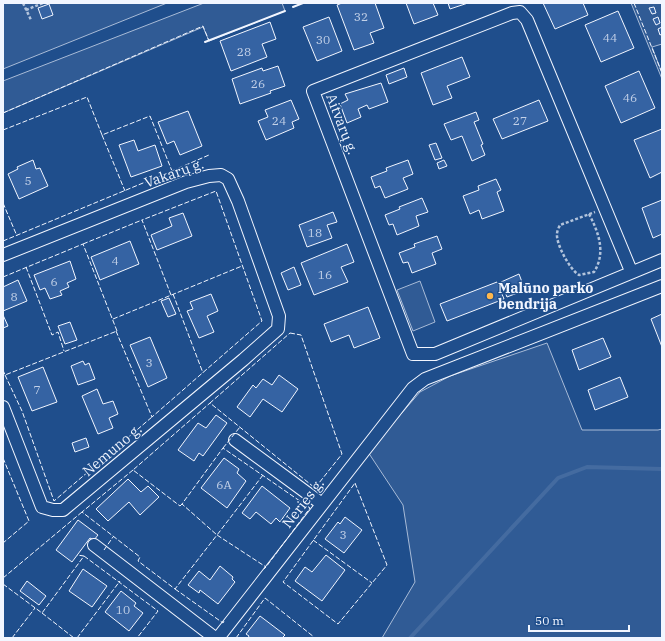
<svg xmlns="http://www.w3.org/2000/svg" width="665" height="641" viewBox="0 0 665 641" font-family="'IBM Plex Serif',serif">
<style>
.built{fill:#305b95;stroke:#a8bbd7}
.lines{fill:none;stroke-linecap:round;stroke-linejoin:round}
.stream{stroke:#446ba0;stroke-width:4}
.building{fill:#3563a3;stroke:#f2f6ff}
.minor-casing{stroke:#f2f6ff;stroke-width:14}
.path{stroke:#b3c4dc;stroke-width:2.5;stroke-dasharray:3 2;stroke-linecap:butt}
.minor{stroke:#1f4e8c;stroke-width:12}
.fence{stroke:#f2f6ff;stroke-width:1;stroke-dasharray:5 2;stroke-linecap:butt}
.wall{stroke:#f2f6ff;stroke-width:2}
.poi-dot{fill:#ffb74d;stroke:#1f4e8c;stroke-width:1.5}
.labels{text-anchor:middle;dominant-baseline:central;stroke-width:3;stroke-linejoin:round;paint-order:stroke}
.number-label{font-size:12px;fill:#c3d1e8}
.street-label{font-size:14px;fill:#f2f6ff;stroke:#1f4e8c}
.poi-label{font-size:14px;font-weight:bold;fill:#f2f6ff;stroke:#1f4e8c;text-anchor:start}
</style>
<rect width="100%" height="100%" fill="#1f4e8c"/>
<path class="built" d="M3 3H167L3 69Z
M204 3H282L285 11 209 41 203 27 3 113V81Z
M631 3H662V44L652 47 662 73V79Z
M420 281 435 322 413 331 397 290Z
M547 343 582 430H658L662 429V638H382L415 582 403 505 368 452 420 392 450 376Z"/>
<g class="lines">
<path class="stream" d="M410 638 558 478 587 467 662 469"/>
</g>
<path class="building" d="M342 3H375L384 28 370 33 374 43 354 50 337 5Z
M406 3H433L438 15 414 24Z
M448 3H468L450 9Z
M543 3H583L588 15 555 29Z
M49 4 53 15 42 19 38 8Z
M654 7 656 13 652 14 649 8Z
M618 11 634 48 601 62 585 25Z
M329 17 342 51 317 61 303 27Z
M658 17 660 23 656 25 653 19Z
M270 22 276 39 262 44 267 57 231 71 220 41Z
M662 27V34L660 35 658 29Z
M462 57 470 77 447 86 452 98 433 105 421 73Z
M278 66 285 86 270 91 271 93 240 104 232 79 262 68 263 71Z
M404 68 407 77 389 84 386 75Z
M639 71 655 108 621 123 605 86Z
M381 83 388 102 369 109 367 105 358 109 361 117 347 123 340 104 348 100 345 94Z
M291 100 299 119 292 122 294 128 266 140 258 121 268 117 265 110Z
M539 100 548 121 502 139 493 119Z
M188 111 202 146 180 155 174 141 167 144 158 122Z
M476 112 479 120 474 122 483 144 481 145 485 155 472 161 462 136 451 140 444 124Z
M662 129V172L650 178 634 140Z
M134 140 138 151 155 145 162 166 131 177 119 145Z
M436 143 442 158 435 160 429 145Z
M33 160 36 169 40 168 48 186 19 199 8 174 18 169 17 167Z
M408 160 413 174 403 178 408 189 385 198 380 186 375 188 371 177 387 171 386 168Z
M444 160 447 166 439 169 437 163Z
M496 179 501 190 497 192 504 211 482 219 479 210 470 214 463 196 479 190 478 186Z
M422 198 428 212 416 216 419 226 397 235 393 224 389 225 385 215 400 209 399 207Z
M662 200V234L653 238 642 208Z
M333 212 337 222 327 225 332 238 307 247 299 225Z
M183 213 192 236 157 250 151 235 172 226 169 218Z
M437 236 442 249 432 253 436 264 412 273 408 262 403 263 399 253 415 247 414 244Z
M130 241 139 264 100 280 91 257Z
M347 244 354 262 341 267 348 282 314 295 301 263Z
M70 261 76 279 67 283 69 287 60 291 62 295 50 299 45 288 40 290 34 275Z
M294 267 301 285 288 290 281 273Z
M519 274 525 290 507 297 501 282Z
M18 280 27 301 3 311V287Z
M497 282 504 299 447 321 440 304Z
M211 294 218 311 207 316 214 332 199 338 187 311 193 309 190 302Z
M169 298 176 314 168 317 161 301Z
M368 307 380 338 354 348 349 335 331 342 324 324Z
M662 314V347L651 319Z
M3 315 8 326 3 328Z
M70 322 77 340 65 344 58 326Z
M150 337 167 378 148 387 130 345Z
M603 338 611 357 579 370 572 350Z
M83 361 85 365 89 363 95 379 78 385 71 366Z
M43 367 57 402 32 411 18 377Z
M279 375 298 389 282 412 263 399 250 417 237 407 253 385 256 388 263 379 272 385Z
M620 377 628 397 595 410 588 390Z
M97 389 103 404 113 401 118 414 109 418 113 428 98 434 82 396Z
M216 415 227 423 203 456 199 453 194 461 178 450 198 423 206 428Z
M86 438 89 447 75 452 72 443Z
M224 458 239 469 237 473 246 481 227 508 201 488Z
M128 479 141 492 148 486 159 497 140 515 129 502 108 521 96 509Z
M262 486 290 508 280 522 276 518 271 524 256 512 250 519 242 513Z
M345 517 362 530 344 553 325 539 338 522 340 524Z
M78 520 98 535 94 540 90 538 72 562 56 550Z
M326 555 345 570 322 601 295 581 305 567 312 572Z
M220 566 233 577 232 579 235 582 218 604 200 590 199 593 188 585 199 571 210 580Z
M83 569 107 586 92 607 69 591Z
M27 581 46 596 39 605 20 591Z
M121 591 136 603 134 606 143 613 129 631 105 612Z
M260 616 285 635 282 638H248L249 636 246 634Z"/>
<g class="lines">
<defs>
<path id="minor" d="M3 255 186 182 209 176 221 175 228 179 238 201 279 316 278 329 243 360 63 510H53L42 507 3 407
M631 271 527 20 520 12 512 13 313 91 413 354H435L662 260
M235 440 322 504
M94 545 215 638
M218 638 413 388 425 379 662 286"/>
</defs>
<use href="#minor" class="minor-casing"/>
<path class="path" d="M23 3 31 20
M26 10 43 3
M589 214C599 233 606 253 594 272L579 275C570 270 556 244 557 234 557 231 559 227 560 225L595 212"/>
<use href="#minor" class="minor"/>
<path class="fence" d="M634 3 662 73
M3 113 203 26 209 41
M3 130 87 97 102 135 150 116 172 171 3 241
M102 135 125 191
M172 171 209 155
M3 203 17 236
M83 244 142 220
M26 267 52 335 58 332 64 351
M3 277 83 244 117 331 5 375 3 370
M173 294 203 373
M113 319 242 266
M116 331 152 417 262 321 216 191 142 220 171 295
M290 333 301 335 342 454 315 488 210 403Z
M5 375 22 411 54 501 152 417
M223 448 240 427
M3 458 29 521 3 543
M133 470 82 512 140 557 138 561 175 589 217 535 266 567 263 570
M263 475 217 535 182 504 223 448 310 508 266 567
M355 483 387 565 338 624 283 582Z
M182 504 180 506 133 470 210 403
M313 540 372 583
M104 550 113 537
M84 556 158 611 137 638
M3 578 82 512
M3 584 42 613 84 556 77 555
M175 589 223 623 224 621
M42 613 74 638
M12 638 35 608
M77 638 120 581
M236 638 265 598 314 637V638"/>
<path class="wall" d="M293 7 303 3
M205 42 285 11"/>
</g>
<circle class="poi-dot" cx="490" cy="296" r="4"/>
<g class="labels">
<g class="number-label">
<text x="361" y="16">32</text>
<text x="610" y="37">44</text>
<text x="323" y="39">30</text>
<text x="244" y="51">28</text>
<text x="258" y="83">26</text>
<text x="630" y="97">46</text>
<text x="279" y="120">24</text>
<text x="520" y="120">27</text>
<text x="28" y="180">5</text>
<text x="315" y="232">18</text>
<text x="115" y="260">4</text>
<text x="325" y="274">16</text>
<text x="54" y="281">6</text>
<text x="14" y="296">8</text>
<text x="149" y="362">3</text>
<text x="37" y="389">7</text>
<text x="224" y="484">6A</text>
<text x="343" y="534">3</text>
<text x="123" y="609">10</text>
</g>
<g class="street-label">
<text transform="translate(342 124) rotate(69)">Aitvarų g.</text>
<text transform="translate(174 173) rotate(-19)">Vakarų g.</text>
<text transform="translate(112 450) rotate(-40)">Nemuno g.</text>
<text transform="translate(303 503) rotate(-52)">Neries g.</text>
</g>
<g class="poi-label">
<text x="498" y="288">Malūno parko<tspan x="498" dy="16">bendrija</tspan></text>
</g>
</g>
<rect width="665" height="641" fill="none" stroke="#f2f6ff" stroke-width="8"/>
<path d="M529 625v6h100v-6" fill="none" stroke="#f2f6ff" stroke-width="2"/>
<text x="535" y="625" font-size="12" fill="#f2f6ff" stroke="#1f4e8c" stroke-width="3" paint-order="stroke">50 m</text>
</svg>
